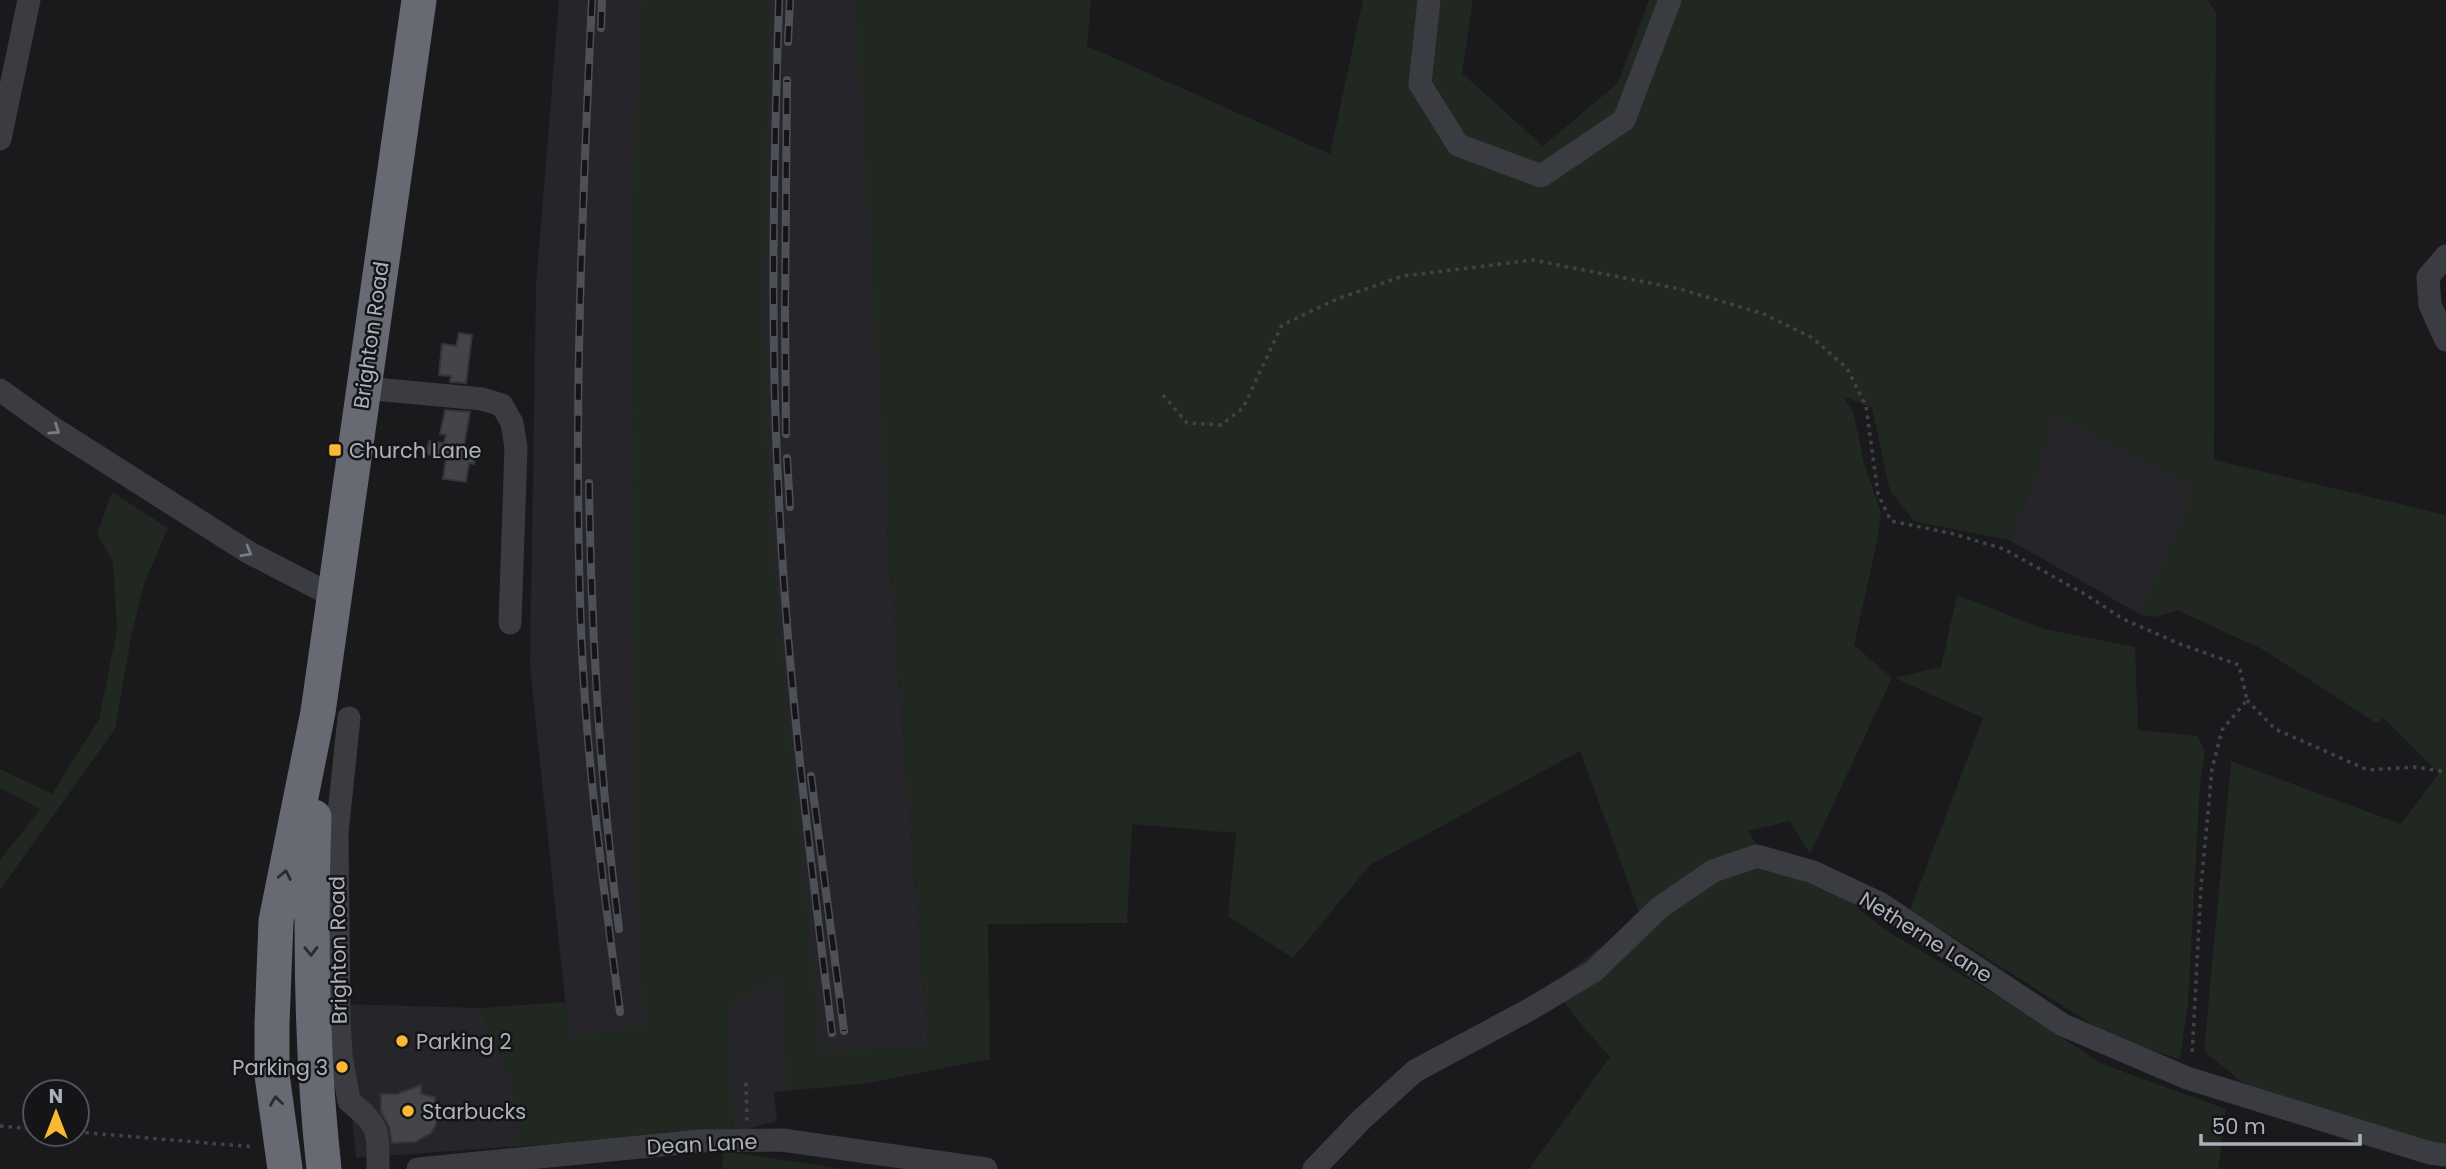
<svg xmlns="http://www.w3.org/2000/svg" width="2446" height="1169" viewBox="0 0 2446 1169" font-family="Poppins,sans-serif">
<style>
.built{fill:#26262a}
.green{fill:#202821}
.building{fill:#44454a;stroke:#343439;stroke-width:2}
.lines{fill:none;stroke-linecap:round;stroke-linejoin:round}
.path{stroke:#414349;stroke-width:3.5;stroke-dasharray:3.5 5;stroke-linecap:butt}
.minor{stroke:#3b3c42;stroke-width:23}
.highway{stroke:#676a73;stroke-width:35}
.rail-casing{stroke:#4e5057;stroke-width:8}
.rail{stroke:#151518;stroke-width:5;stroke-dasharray:16;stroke-linecap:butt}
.oneway{stroke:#797c85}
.oneway2{stroke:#2a2a2f}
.poi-dot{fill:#fab835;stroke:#151518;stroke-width:2.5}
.labels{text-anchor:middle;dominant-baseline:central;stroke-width:5;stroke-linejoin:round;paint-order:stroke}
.street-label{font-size:21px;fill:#acb1bc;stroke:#151518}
.poi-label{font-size:21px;fill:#acb1bc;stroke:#151518;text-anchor:start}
</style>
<rect width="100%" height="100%" fill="#1a1a1d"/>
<path class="built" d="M559 0H893L887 525 928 1043 786 1088V1091L774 1092 777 1121 733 1133V1117L576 1104 530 667 536 286Z
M2054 415 2194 489 2141 615 2009 540 2037 474Z
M341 1004 480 1008 513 1081 521 1146 356 1158Z"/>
<path class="green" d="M641 0H771L763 305 770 529 821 1054 928 1043 887 525 855 0H1091L1087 46 1330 154 1363 0H1473L1462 73 1543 146 1618 83 1649 0H2208L2216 12 2214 460 2446 515V1145L2430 1142 2243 1083 2204 1051 2231 761 2401 824 2439 773 2384 718 2376 723 2262 649 2177 610 2157 617 2141 615 2193 489 2054 416 2037 474 2009 540 1914 521 1890 491 1872 408 1843 396 1853 411 1864 463 1881 513 1878 537 1854 645 1892 678 1810 854 1790 821 1748 831 1767 861 1819 878 1887 931 2006 1001 2102 1064 2226 1109 2218 1169H1529L1610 1057 1574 1016 1552 984 1641 917 1580 751 1370 865 1293 958 1228 916 1236 833 1132 824 1127 923 988 924 990 1059 868 1083 786 1091 781 977 730 1004 733 1133 521 1146 513 1081 480 1008 565 1002 570 1037 645 1025 637 952 631 232Z
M112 492 168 528 144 584 131 637 115 729 0 890V860L40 809 0 788V769L52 794 99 719 117 629 113 562 97 534Z
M1957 595 2044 629 2135 647 2138 730 2198 736 2205 752 2200 784 2188 1003 2180 1059 2119 1041 1910 910 1983 718 1895 678 1941 667Z
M723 1151 843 1169H722Z"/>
<path class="building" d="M459 333 472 335 466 383 450 382 451 376 439 375 442 344 456 346Z
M445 410 470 412 464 446 477 448 474 464 469 463 466 482 443 479 446 458 426 454 429 441 444 443 446 435 440 434Z
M421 1085V1094L435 1097 436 1125 431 1133 415 1142 392 1143 389 1126 381 1112V1094H397Z"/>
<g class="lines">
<path class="path" d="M1163 395 1187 423 1221 425 1243 408 1282 325 1337 299 1403 276 1533 260 1680 289 1764 314 1811 337 1847 368 1866 406 1878 494 1891 521 1954 534 2004 549 2088 596 2123 619 2180 644 2239 665 2247 700 2222 730 2212 769 2201 887 2192 1056
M2247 700 2275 729 2368 770 2415 767 2446 772
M746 1083 747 1121
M0 1126 35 1129
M77 1132 255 1147"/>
<path class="minor" d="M1429 0 1420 84 1458 145 1541 176 1624 120 1670 0
M0 139 29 0
M2446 256 2428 277 2430 305 2446 340
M364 388 482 399 502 405 512 423 516 447 510 623
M0 390 53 428 248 552 335 597
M349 718 337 833 339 1019 341 1055 349 1101C380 1126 378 1130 378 1169
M418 1169 701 1141 782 1140 986 1169
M1314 1169 1362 1119 1415 1071 1527 1011 1594 971 1659 908 1713 871 1757 856 1813 872 1881 904 2063 1025 2187 1078 2430 1153 2446 1155"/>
<path class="highway" d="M314 817C310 935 311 1051 324 1169
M285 1169 272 1075V1024L276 921 318 712 419 0"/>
<defs>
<path id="rail" d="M592 0C582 209 573 419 581 629 586 757 603 885 620 1012
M779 0C774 160 770 321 778 481 786 665 809 849 832 1033
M601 28 602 0
M788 42 790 0
M786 434 785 311 787 80
M787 458 790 507
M589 483C591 633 600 780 619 929
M811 776 844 1031"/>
</defs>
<use href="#rail" class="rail-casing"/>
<use href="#rail" class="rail"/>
</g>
<defs><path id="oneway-chevron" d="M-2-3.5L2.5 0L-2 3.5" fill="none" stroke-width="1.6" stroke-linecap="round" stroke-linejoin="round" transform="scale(1.75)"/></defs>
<g class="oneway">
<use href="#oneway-chevron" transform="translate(55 430) rotate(34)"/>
<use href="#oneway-chevron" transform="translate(247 552) rotate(30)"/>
</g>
<g class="oneway2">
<use href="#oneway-chevron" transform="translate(285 875) rotate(-79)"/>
<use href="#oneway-chevron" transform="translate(311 951) rotate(89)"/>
<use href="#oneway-chevron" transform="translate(276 1101) rotate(-98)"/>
</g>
<g class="poi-dot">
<rect x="328" y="443" width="14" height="14" rx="3.5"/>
<circle cx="402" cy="1041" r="7"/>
<circle cx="342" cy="1067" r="7"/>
<circle cx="408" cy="1111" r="7"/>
</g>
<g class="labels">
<g class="street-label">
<text transform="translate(371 335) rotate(-82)">Brighton Road</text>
<text transform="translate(1926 937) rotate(32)">Netherne Lane</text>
<text transform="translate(338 950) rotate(-91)">Brighton Road</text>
<text transform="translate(702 1144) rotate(-3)">Dean Lane</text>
</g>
<g class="poi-label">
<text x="349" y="450">Church Lane</text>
<text x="416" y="1041">Parking 2</text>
<text x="328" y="1067" text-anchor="end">Parking 3</text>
<text x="422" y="1111">Starbucks</text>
</g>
</g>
<g transform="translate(56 1113)"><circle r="33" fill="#151518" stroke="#51535a" stroke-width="2"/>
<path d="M0-5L12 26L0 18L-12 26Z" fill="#fab835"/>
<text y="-10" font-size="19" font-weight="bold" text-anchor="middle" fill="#acb1bc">N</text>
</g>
<path d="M2201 1134v10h159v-10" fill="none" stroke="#acb1bc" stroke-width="3.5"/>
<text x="2212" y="1134" font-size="21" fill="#acb1bc" stroke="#151518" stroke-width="5" paint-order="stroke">50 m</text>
</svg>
